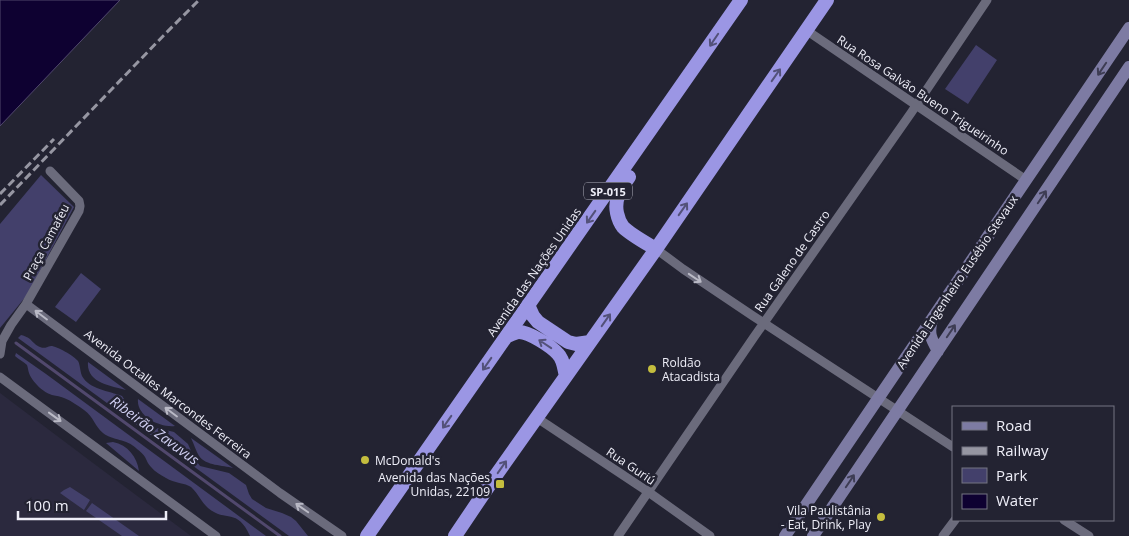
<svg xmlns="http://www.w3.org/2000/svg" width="1129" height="536" viewBox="0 0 1129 536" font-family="'Open Sans',sans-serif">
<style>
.built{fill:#2b293e}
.green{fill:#43406b}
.water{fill:#0e0131;stroke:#51486d}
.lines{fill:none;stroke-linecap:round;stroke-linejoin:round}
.stream{stroke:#51486d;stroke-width:3}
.minor{stroke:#6b6b7c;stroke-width:9}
.secondary{stroke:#7d7ba3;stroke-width:12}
.trunk{stroke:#9b96e4;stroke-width:14}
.rail{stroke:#9696a2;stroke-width:3;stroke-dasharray:8 4;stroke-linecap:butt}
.oneway{stroke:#535179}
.oneway2{stroke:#3e3d54}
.oneway3{stroke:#babac6}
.poi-dot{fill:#c4bd3e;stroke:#232332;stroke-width:2}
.labels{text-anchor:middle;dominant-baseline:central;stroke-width:5;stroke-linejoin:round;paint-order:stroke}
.shield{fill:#232332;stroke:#b1b1bd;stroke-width:1}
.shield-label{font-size:11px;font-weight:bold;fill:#eeeef8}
.street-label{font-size:12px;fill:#eeeef8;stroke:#232332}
.poi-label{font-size:12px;fill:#eeeef8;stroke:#232332;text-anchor:start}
.water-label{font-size:14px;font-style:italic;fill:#d1d0f3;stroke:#232332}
</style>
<rect width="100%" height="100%" fill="#232332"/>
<path class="built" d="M0 393 89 460 191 536H0Z"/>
<path class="green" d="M976 45 997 60 968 104 945 89Z
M41 175 74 207 27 295 0 328V224Z
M81 273 101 289 76 322 55 307Z
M21 335C33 338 31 343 40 347 45 349 46 347 51 346 57 346 74 356 78 361 80 364 80 371 82 376 89 389 109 391 122 396L124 399 125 410 142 423 147 426C149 432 153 432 158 428L174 432 188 444 194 458 200 466 229 473 246 485 249 494 252 499 266 508 282 513 291 517 296 521 308 536H289L18 338Z
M16 353 46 374 266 536H250C237 507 226 523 208 508 201 502 198 493 191 487 185 483 174 483 166 478 161 475 155 472 151 467 148 464 147 461 145 457 143 454 140 451 137 449 126 438 113 441 103 433 95 427 94 417 84 410 78 406 72 401 64 398 53 394 51 397 40 388 36 384 31 379 29 373 28 370 28 368 27 365 24 362 18 359 15 356Z
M88 362 126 390C111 386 86 383 88 362Z
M138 399 175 426C160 428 136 416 138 399Z
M191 438 233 468C223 465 206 466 199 456 196 451 194 444 191 438Z
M113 442C128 445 137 457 139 471L106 443Z
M70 487 90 500 84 510 60 493 64 490Z
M92 503 139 536H122L86 511Z"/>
<path class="water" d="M0 0H120L0 126Z"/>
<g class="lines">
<path class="stream" d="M16 343 280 536"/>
<path class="minor" d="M806 30 1026 180
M656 249 683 269 753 316 953 447
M26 304 280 493 342 536
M0 354 2 341 11 325 26 304 79 211 80 206 79 201 50 171
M0 377 216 536
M537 418 647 491 710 536
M1064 520 1089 536
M618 536 754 337 911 113 987 0
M943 536 955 520"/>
<path class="secondary" d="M932 320C928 333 931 339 938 351
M785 536 1129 28
M813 536 1129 67"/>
<path class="trunk" d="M629 177C621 188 614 199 617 213 618 218 620 223 623 227 631 235 646 243 656 249
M528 305 533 316 538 322 568 342 576 344 590 342
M507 336C511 335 515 332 519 332 529 332 551 346 558 354 564 360 564 369 566 376
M367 536 741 0
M455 536 494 478 656 249 827 0"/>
<path class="rail" d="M0 194 54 139
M0 205 165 34 199 0"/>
</g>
<defs><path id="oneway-shaft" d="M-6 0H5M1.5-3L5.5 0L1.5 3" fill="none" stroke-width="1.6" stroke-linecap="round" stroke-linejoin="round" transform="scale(1.25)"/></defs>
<g class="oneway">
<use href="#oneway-shaft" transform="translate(714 40) rotate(124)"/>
<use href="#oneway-shaft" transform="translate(776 75) rotate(-55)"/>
<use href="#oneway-shaft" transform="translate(683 209) rotate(-55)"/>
<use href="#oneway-shaft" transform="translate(591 217) rotate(125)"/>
<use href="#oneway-shaft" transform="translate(606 320) rotate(-55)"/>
<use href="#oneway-shaft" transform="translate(545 344) rotate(-146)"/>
<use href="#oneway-shaft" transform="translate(487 364) rotate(125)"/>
<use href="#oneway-shaft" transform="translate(447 422) rotate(125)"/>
<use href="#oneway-shaft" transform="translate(502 467) rotate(-55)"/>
</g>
<g class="oneway2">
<use href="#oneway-shaft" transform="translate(1102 69) rotate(124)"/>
<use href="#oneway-shaft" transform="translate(1042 197) rotate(-56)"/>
<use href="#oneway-shaft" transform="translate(951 331) rotate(-56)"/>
<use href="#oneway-shaft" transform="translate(850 481) rotate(-56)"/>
</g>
<g class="oneway3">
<use href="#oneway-shaft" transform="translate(695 278) rotate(34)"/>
<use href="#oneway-shaft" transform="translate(41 315) rotate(-143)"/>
<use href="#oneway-shaft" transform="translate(171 412) rotate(-143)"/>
<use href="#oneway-shaft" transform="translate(55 417) rotate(36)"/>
<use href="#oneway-shaft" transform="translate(302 508) rotate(-145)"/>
</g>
<g class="poi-dot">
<circle cx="652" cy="369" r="5"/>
<circle cx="365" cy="460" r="5"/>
<rect x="495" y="479" width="10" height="10" rx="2.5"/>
<circle cx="881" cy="517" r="5"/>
</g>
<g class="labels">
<rect class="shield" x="584" y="182.5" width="48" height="17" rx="4"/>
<g class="shield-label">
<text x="608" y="191">SP-015</text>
</g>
<g class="street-label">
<text transform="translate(923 95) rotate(34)">Rua Rosa Galvão Bueno Trigueirinho</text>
<text transform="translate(46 242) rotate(-62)">Praça Camafeu</text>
<text transform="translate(792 261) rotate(-55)">Rua Galeno de Castro</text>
<text transform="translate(534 272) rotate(-55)">Avenida das Nações Unidas</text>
<text transform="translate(957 282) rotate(-56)">Avenida Engenheiro Eusébio Stevaux</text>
<text transform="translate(168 394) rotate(37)">Avenida Octalles Marcondes Ferreira</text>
<text transform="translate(631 466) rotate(34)">Rua Guriú</text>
</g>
<g class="poi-label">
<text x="662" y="362">Roldão<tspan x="662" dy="14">Atacadista</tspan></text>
<text x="375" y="460">McDonald's</text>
<text x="490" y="477" text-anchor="end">Avenida das Nações<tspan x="490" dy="14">Unidas, 22109</tspan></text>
<text x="871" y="510" text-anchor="end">Vila Paulistânia<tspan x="871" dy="14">- Eat, Drink, Play</tspan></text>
</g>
<g class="water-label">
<text transform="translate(155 430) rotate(36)">Ribeirão Zavuvus</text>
</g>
</g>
<rect x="952" y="406" width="162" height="115" fill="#232332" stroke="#747481"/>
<rect x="962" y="422" width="25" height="8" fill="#7d7ba3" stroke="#747481"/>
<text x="996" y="431" font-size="15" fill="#eeeef8">Road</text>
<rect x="962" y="447" width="25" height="8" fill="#9696a2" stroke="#747481"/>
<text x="996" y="456" font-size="15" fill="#eeeef8">Railway</text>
<rect x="962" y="468" width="25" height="15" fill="#43406b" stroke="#747481"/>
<text x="996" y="481" font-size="15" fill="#eeeef8">Park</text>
<rect x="962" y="494" width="25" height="15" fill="#0e0131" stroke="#747481"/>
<text x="996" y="506" font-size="15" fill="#eeeef8">Water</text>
<path d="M18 511v8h148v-8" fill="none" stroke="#eeeef8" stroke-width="2.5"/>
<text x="25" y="511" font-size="15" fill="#eeeef8" stroke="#232332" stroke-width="4" paint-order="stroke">100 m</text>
</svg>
